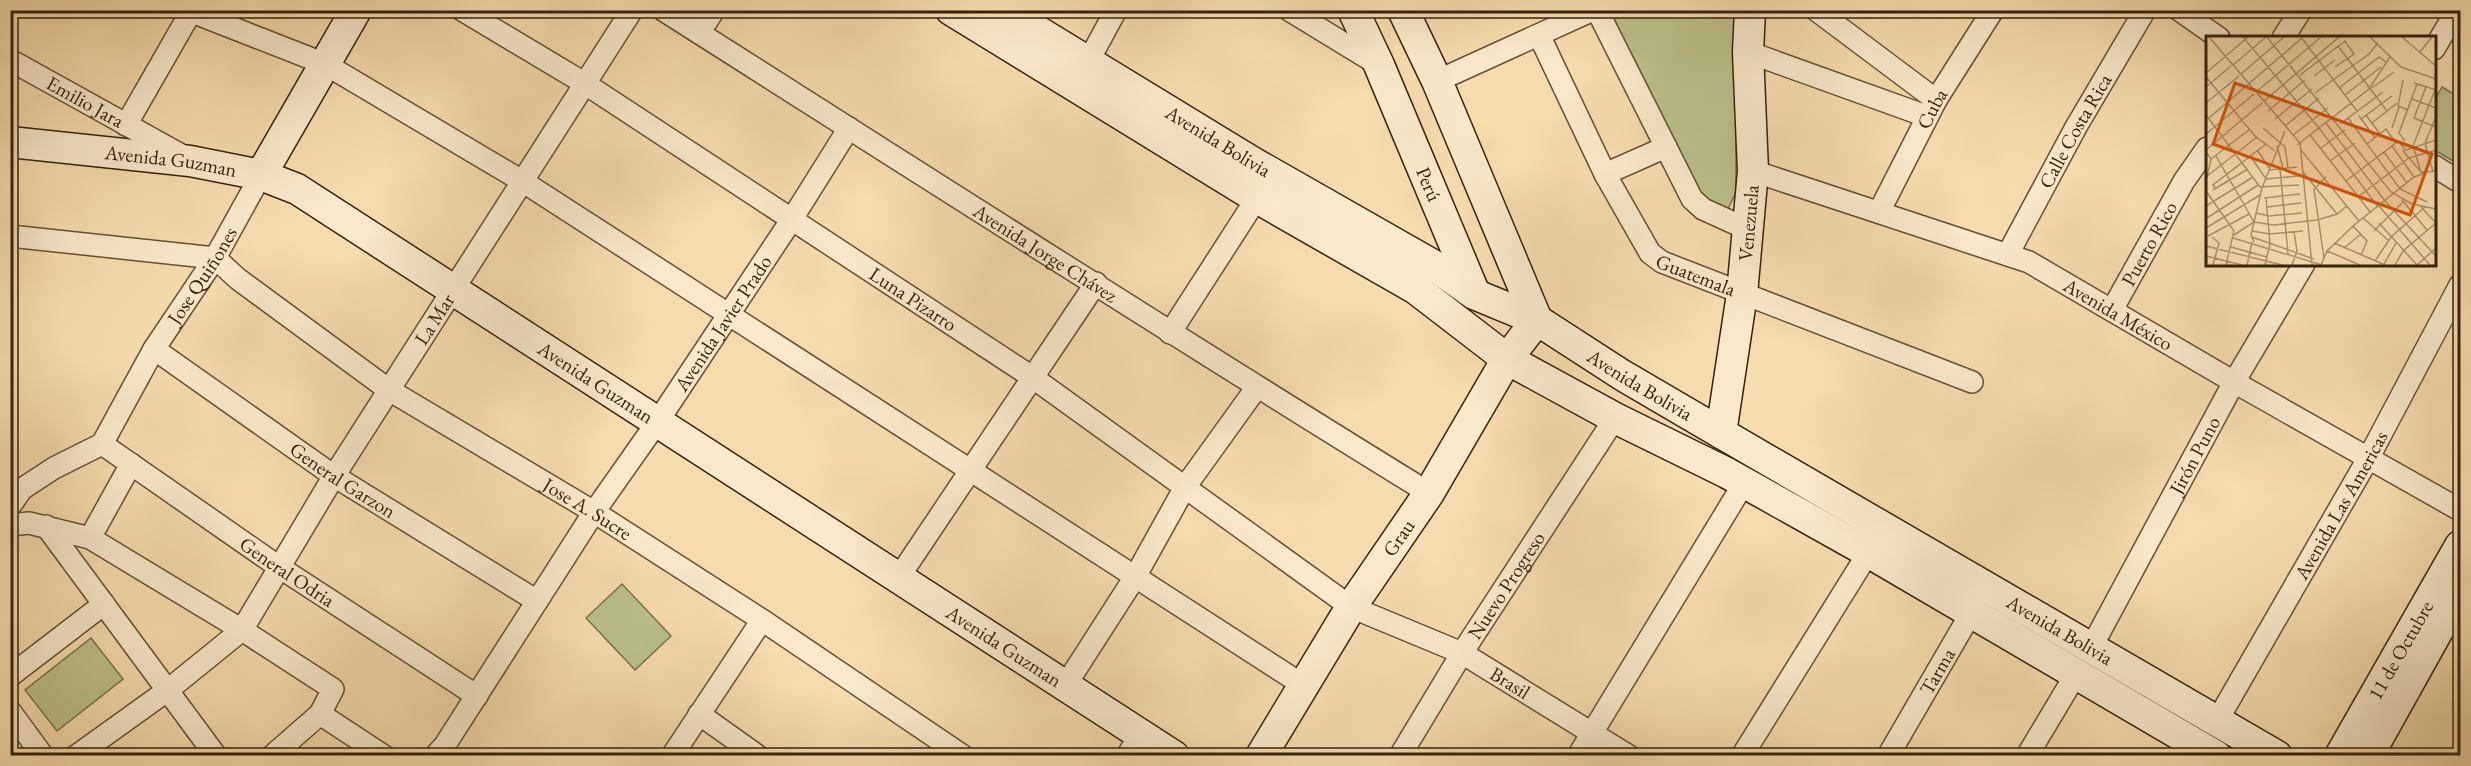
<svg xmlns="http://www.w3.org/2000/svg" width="2471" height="766" viewBox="0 0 2471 766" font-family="'EB Garamond',serif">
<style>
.green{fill:#bbc08b;stroke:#78714c;stroke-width:1.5}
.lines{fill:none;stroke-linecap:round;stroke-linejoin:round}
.street-casing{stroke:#665035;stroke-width:24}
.secondary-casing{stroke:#36220d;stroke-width:33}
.street{stroke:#f9e8ca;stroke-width:21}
.secondary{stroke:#f9e8ca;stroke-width:30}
.labels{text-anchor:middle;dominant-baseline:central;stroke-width:4.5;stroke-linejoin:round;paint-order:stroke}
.street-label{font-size:20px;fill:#36220d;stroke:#f9e8ca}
.inset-road{fill:none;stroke:#a9916e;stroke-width:1.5}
.view{fill:#d6540c;fill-opacity:0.15;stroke:#d6540c;stroke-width:3}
.inset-edge{fill:none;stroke:#36220d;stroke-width:3}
</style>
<rect width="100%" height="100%" fill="#f6dbae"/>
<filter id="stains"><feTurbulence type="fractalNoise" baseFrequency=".00333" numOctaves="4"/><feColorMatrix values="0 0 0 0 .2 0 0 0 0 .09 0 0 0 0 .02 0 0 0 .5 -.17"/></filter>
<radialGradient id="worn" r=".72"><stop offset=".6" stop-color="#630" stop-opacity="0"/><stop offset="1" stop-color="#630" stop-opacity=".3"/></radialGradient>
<path class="green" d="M1608 11H1736V192L1728 209 1692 196Z
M2442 87 2460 98V165L2434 150V101Z
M622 584 671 636 635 670 586 618Z
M91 638 123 679 57 731 25 690Z"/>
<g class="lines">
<defs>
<g id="street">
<path d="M187 10 325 64 522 181 1303 685"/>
<path id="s1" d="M462 10 584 83 1032 377 1351 607 1462 653 1629 756"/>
<path id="s2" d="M663 10C918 172 1172 335 1429 493"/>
<path d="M1289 10 1379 65"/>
<path d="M1597 10 1692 199 1703 209 1747 229"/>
<path d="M1816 10 1936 100"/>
<path d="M2179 10 2219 38"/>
<path d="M699 33 714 10"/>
<path id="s3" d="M1539 35 1605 174 1650 253 1662 262 1972 382"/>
<path d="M2283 38 2301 10"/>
<path d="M2434 49 2457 10"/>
<path d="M1748 52 1926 116"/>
<path id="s4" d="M10 60 183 156"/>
<path d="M1082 73 1116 10"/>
<path d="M1437 81 1593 10"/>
<path d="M126 125 192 10"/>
<path d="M2434 166 2460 182"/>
<path id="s5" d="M1753 171 2029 262 2234 382 2460 510"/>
<path d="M1605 174 1666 147"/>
<path id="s6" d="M1879 212 1936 100 1993 10"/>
<path id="s7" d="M10 236 215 258 238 279 389 390 594 512 762 620 963 756"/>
<path id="s8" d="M2008 254 2076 127 2145 10"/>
<path id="s9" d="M2112 310 2184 181 2207 148"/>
<path d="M1170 333 1264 187"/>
<path id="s10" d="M154 349 334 476 537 601"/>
<path id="s11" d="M102 444 279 567 477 696"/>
<path id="s12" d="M10 506 22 489 54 468 102 444 154 349 215 258 261 175"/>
<path d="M10 525 29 523 90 538 242 630 333 689 320 714 272 756"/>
<path d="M46 526 216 756"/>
<path d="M90 538 131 464"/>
<path d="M899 577 1096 283"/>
<path id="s13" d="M2091 648 2234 382 2304 264"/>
<path d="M10 676 104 604"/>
<path d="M1065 686 1135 577 1185 487 1257 387"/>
<path d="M10 711 43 756"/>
<path d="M320 714 384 756"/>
<path d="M699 714 758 756"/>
<path id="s14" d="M2217 721 2369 457 2460 285"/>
<path id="s15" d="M76 756 168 690 242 630 334 476 632 10"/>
<path id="s16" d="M435 756 445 745 594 512 658 421 792 219 849 128"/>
<path d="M672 756 762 620"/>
<path d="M1127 756 1140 735"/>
<path id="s17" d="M1400 756 1462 653 1615 418"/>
<path d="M1578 756 1744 483"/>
<path d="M1742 756 1875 542"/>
<path id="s18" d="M1888 756 1978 601"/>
<path d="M2027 756 2076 674"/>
</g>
<g id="secondary">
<path d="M951 10 1257 198 1416 289 1507 359 1615 418 1727 473 1868 552 2216 756"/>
<path id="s19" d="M1003 10 1254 163 1433 265 1474 294 1537 320 1622 375 1721 433 2277 756"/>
<path id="s20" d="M1353 10 1379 65 1475 294"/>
<path d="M1403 10 1437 81 1537 320"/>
<path id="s21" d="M10 142 190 161 261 175 297 189 1174 756"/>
<path d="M261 175 356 10"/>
<path id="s22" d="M1721 433 1742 294 1753 171 1748 52 1750 10"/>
<path id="s23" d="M1261 756 1351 607 1429 493 1507 359 1537 320"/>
<path id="s24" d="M2340 756 2460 546"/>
<path d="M2368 756 2460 591"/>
</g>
</defs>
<use href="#street" class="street-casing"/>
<use href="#secondary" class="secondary-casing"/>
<use href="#street" class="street"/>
<use href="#secondary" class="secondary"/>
</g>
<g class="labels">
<g class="street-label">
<text stroke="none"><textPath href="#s4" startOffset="86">Emilio Jara</textPath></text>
<text stroke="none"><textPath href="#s6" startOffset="116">Cuba</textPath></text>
<text stroke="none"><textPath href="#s8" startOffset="140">Calle Costa Rica</textPath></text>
<text stroke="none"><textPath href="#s19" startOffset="252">Avenida Bolivia</textPath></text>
<text stroke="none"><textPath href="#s21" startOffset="162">Avenida Guzman</textPath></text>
<text stroke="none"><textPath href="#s20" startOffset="190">Perú</textPath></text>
<text stroke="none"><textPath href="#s22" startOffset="212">Venezuela</textPath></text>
<text stroke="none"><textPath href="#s9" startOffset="76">Puerto Rico</textPath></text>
<text stroke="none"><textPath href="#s2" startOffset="453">Avenida Jorge Chávez</textPath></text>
<text stroke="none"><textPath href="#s3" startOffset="296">Guatemala</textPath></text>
<text stroke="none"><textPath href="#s12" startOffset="309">Jose Quiñones</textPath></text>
<text stroke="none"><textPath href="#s1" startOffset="536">Luna Pizarro</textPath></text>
<text stroke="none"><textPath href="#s5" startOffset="394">Avenida México</textPath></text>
<text stroke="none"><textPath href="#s15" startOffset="574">La Mar</textPath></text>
<text stroke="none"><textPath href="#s16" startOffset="520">Avenida Javier Prado</textPath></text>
<text stroke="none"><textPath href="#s21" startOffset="648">Avenida Guzman</textPath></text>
<text stroke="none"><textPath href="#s19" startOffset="740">Avenida Bolivia</textPath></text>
<text stroke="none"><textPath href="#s13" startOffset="219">Jirón Puno</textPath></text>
<text stroke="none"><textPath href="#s10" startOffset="230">General Garzon</textPath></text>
<text stroke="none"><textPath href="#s14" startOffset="249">Avenida Las Americas</textPath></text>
<text stroke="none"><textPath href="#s7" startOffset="656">Jose A. Sucre</textPath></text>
<text stroke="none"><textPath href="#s23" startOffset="258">Grau</textPath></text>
<text stroke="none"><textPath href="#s11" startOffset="225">General Odria</textPath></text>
<text stroke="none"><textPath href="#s17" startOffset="201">Nuevo Progreso</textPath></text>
<text stroke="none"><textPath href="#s19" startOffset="1226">Avenida Bolivia</textPath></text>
<text stroke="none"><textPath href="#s21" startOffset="1134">Avenida Guzman</textPath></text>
<text stroke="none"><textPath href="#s24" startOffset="122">11 de Octubre</textPath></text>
<text stroke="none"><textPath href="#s18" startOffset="98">Tarma</textPath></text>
<text stroke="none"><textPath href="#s1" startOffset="1248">Brasil</textPath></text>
</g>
</g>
<g transform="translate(2206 36)">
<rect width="230" height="230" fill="#f6dbae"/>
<path class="inset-road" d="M3 1 94 107 106 229M37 1 113 92 172 171M61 1 185 156 206 168 230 173M95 1 151 75M164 1 195 31 230 43M196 1 230 30M132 10 181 75M213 17 226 1M27 29 60 1M0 37 42 1M35 38 78 1M94 39 139 5 148 18 129 31M108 40 129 24M0 41 49 100 69 115M197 44 192 70 202 74M208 47 230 54M0 51 25 30M220 51 208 82 230 91M133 52 173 21 180 26M166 52 188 36M50 56 115 1M109 57 163 18 171 8M139 59 175 31M206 63 230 72M58 65 133 1M0 67 33 40M62 75 99 44M0 79 54 151 93 149M160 79 174 98M153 80 169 102M3 82 97 1M142 82 194 153 221 166M69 83 106 53M155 83 186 60M120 87 179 165 230 220M166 87 191 67M134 88 177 56M79 90 113 62M57 92 79 111 82 132M186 92 193 71M0 98 48 58M87 99 122 72M104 99 165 177M230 104 197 115 215 136 230 135M199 105 193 97 211 48M161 108 180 93 190 107M91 109 163 53 184 21M71 110 77 132M186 110 208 141M115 112 139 94M0 114 56 67M95 114 153 185M52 115 63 132M0 116 5 123 0 146M178 116 201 147M10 120 48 186M45 121 60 143 92 140M5 123 44 93M124 125 149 107M74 133 82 218M63 134 91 131M97 136 131 178M215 136 207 110 229 54M227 136 219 107 230 81M0 141 51 101M140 145 190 107 193 106 199 113M10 153 7 149 60 108M7 154 42 133M0 155 28 195 20 229M152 161 203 122 230 114M58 162 94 158M196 164 221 194M0 167V208M0 170 47 141M173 170 224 229M61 171 95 167M215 171 230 187M50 177 63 180 96 177M1 182 52 149M157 182 182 204M48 186 68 189 111 184 131 178 141 170M173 187 211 229 230 212M147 190 161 205 155 219M0 192 54 159M46 195 64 198 97 195M168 195 197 166M28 199 48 186M2 200 43 178M6 201 13 207 7 229M46 201 108 223M27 202 116 229M48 206 45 199 56 152 79 95M128 207 179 229M0 210 76 229M25 211 61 221M138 212 155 198M121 215 154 229M0 220 36 229M118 222 108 153 120 141M169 225 185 201 219 171M178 228 190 207M41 229 46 206M59 229 64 208 60 162M86 229 91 215 88 196M115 229 121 215 147 190 208 141 219 137M189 229 197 215 230 187"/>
<path class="view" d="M29 47 226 118 204 179 7 108Z"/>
<rect width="230" height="230" class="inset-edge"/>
</g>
<rect width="2471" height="766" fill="none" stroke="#f6dbae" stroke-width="36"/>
<rect x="12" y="12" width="2447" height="742" fill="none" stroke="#36220d" stroke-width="3"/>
<rect x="18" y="18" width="2435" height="730" fill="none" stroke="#36220d" stroke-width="1.5"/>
<rect width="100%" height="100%" filter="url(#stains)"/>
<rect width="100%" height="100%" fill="url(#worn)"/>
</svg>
